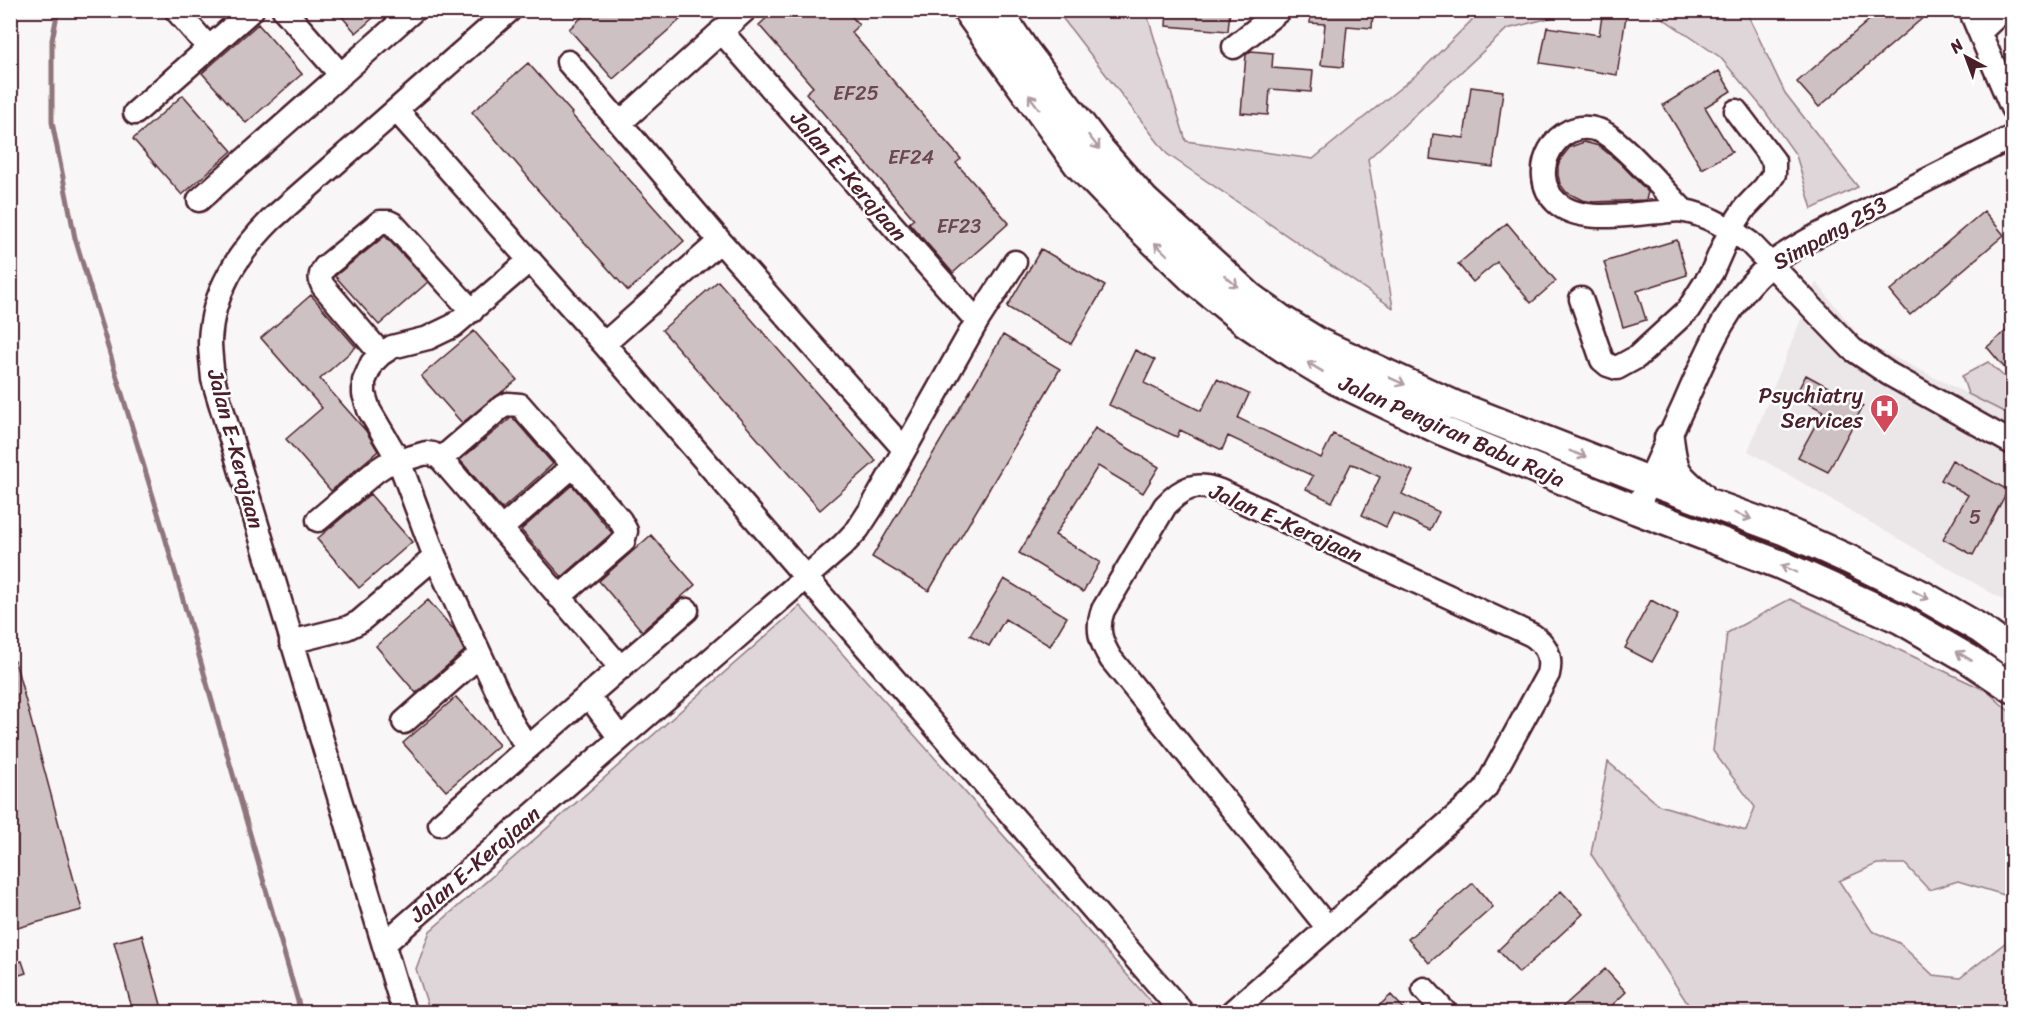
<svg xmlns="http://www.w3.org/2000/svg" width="2023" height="1023" viewBox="0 0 2023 1023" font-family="Sriracha,sans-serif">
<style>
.built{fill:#ebe6e8}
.green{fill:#ded6d9;stroke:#947a82;stroke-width:1.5;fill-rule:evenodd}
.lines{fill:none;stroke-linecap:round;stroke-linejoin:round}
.stream{stroke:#8f747b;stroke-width:5}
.building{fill:#cdc1c4;stroke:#4a1f2b;stroke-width:1.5}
.minor-casing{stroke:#4a1f2b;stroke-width:27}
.major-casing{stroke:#4a1f2b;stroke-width:33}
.minor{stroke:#fff;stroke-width:22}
.major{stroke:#fff;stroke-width:28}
.oneway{stroke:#ae9aa0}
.labels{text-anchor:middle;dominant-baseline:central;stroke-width:5;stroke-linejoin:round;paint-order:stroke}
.number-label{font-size:20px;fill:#6b4851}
.street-label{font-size:22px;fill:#4a1f2b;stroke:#fff}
.poi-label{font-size:22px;fill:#4a1f2b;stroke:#fff;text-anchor:end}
</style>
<rect width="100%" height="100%" fill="#f8f6f7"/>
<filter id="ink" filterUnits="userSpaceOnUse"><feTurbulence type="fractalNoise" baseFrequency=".0167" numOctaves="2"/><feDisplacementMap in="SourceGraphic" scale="12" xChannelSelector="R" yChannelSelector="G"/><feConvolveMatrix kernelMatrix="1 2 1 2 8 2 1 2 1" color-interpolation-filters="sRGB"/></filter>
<g filter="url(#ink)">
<path class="built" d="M1816 282 1864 342 2012 416V605L1748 451Z"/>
<path class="green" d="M1057 11H1146L1186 141 1313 159 1421 71 1481 11H1576L1507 29 1368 159 1393 308 1167 154Z
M1652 11H1746L1785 93 1858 187 1812 209 1796 155 1761 106 1720 57Z
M1988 362 2012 384V416L1968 394 1962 376Z
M1790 599 1987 691 2012 714V1012H1693L1591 854 1608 762 1659 805 1746 831 1755 807 1713 751 1727 633ZM1877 864H1905L1929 890 1958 881 2011 897 2006 942 1960 978 1933 975 1899 943 1872 931 1839 881Z
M800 606 1160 1012H430L416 969 430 931Z"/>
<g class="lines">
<path class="stream" d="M58 10 52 40V122L75 238 161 523 301 1012"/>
</g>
<path class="building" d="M336 10H382L356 33Z
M590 10H691L613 79 569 29Z
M775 10H846L859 25 851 32 961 159 956 163 1009 223 953 273 909 223 914 219 806 93 813 87 759 25Z
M1167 10H1230L1228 31 1166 26Z
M1311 10H1373L1372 28 1347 26 1343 67 1321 65 1325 24 1310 23Z
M1603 10H1627L1617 75 1540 63 1547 27 1599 35Z
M1881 10H1932L1819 107 1797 82Z
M258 24 302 74 246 123 202 73Z
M1251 51 1273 53 1272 68 1313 71 1311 92 1270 89 1268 115 1241 113 1246 55Z
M528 63 572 113 571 114 684 241 628 291 528 179 529 178 472 112Z
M1719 71 1731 91 1705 107 1732 152 1702 169 1663 105Z
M1471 87 1503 91 1493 167 1430 159 1433 134 1464 138Z
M183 95 232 151 182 195 133 139Z
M1584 142 1599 146 1620 163 1648 192 1646 200 1593 202 1582 200 1566 192 1560 184 1558 175V166L1562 157 1570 147Z
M1984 211 2004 235 1910 315 1890 291Z
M1507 223 1556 281 1531 303 1497 262 1473 282 1458 264Z
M385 236 428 282 379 325 335 276Z
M1677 240 1687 275 1637 291 1646 320 1623 327 1604 262Z
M1041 249 1105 286 1071 344 1007 307Z
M718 281 876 461 820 510 662 330Z
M311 295 356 347 320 379 366 431 378 451 331 491 286 439 322 408 261 338Z
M2013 325V378L1987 347Z
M474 331 517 380 462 423 421 376Z
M1003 335 1060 369 929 591 872 557Z
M1135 350 1155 360 1144 383 1201 411 1217 379 1249 394 1238 418 1321 458 1333 434 1413 471 1402 494 1439 512 1430 530 1393 513 1386 527 1362 515 1380 477 1357 466 1351 464 1332 502 1306 489 1313 476 1228 436 1222 450 1180 430 1177 437 1109 405Z
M1806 375 1863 406 1828 472 1798 457 1823 411 1795 396Z
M511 418H513L553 464 502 509 460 460Z
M1095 428 1159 467 1143 493 1098 466 1055 535 1100 562 1083 592 1019 553Z
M1952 460 2008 490 1973 555 1943 539 1968 495 1941 480Z
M572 485 612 533 562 577 521 530Z
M370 494 412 542 359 588 317 539Z
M651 535 695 585 642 631 599 581Z
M1004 579 1067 617 1050 646 1005 619 989 646 970 635Z
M428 600 454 630 464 651 416 693 376 646Z
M1651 600 1678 615 1652 662 1625 648Z
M15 661 82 910 10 930V662Z
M456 697 499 745 446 791 403 743Z
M1473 883 1493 907 1429 963 1408 939Z
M1561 891 1583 914 1519 973 1498 950Z
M142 935 163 1012H133L114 942Z
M22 961 26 973 10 978V964Z
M1605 969 1626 992 1605 1012H1557Z
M1391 995 1407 1012H1372Z"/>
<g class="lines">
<defs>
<path id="minor" d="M176 10 209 48
M284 10 341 75
M1970 10 2012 108
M721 31 977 321
M1980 32 2003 10
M1234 47 1280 10
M568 62 720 241 904 449
M397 111 604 344 1182 1012
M135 113 252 10
M620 123 745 10
M199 200 414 10
M1684 211C1666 193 1618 136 1598 130 1556 116 1526 173 1556 202 1580 225 1632 213 1662 212 1669 211 1678 209 1685 211 1707 215 1732 230 1750 243L1852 349 1889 374 2012 443
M1581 299 1602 360 1608 365 1617 368 1637 357 1688 310 1712 272 1731 229 1745 208 1765 187 1774 174V161L1736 111
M604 344 720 241
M381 354 323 286C319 278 320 274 325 267L380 222H389L393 224 472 311
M441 459 499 409 508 404 520 405 620 520 626 531 623 542 559 597
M1637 510C1651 475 1668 440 1684 405 1706 355 1726 303 1769 266 1783 254 1800 245 1816 236L2012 137
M318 520 376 471 385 465 426 453 433 454 441 459 621 668
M501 529 573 466
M291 642 347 628 359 622 435 557
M588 695 620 738
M404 722 480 655
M527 747 512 723 435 557 399 461 369 410 364 394V381L372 363 381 354 392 347 428 338 453 326 530 260
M440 824 687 610
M384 944 843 545 858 529 871 509 977 321 1015 262
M1424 989 1445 1012
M10 1011 11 1012
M404 1012 213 379C212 366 210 353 210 341 212 292 238 253 272 219L510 10
M1232 1012 1472 802 1485 789 1548 674C1552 657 1547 645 1532 635L1220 491C1195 481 1182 488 1165 506L1103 610C1096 629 1101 643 1111 659L1328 928"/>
<path id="major" d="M967 10 1078 164 1132 220 1194 280 1244 321 1293 354 1336 380 1443 431 1637 510 1779 564 1839 591 1900 619 1967 658 2012 688
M997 10 1024 50 1100 150 1144 200 1251 298 1279 318 1319 343 1454 405 1649 481 1783 530 1848 559 1920 594 1979 628 2012 652
M1669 438C1673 472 1675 475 1701 496"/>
</defs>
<use href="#minor" class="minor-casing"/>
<use href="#major" class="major-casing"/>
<use href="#minor" class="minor"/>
<use href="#major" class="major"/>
</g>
<defs><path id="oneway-shaft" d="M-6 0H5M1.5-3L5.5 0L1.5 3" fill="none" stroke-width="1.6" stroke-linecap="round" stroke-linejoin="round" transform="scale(1.5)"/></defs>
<g class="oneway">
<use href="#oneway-shaft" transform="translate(1034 102) rotate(-127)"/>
<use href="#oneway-shaft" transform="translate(1094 142) rotate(52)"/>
<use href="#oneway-shaft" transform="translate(1161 249) rotate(-136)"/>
<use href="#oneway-shaft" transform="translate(1231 281) rotate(41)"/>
<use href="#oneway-shaft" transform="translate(1315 367) rotate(-149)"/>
<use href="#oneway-shaft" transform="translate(1397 381) rotate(24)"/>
<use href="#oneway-shaft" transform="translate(1578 454) rotate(21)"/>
<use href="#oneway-shaft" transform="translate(1743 516) rotate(20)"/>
<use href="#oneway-shaft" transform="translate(1789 569) rotate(-156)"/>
<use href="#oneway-shaft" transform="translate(1921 595) rotate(28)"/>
<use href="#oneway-shaft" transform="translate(1964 656) rotate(-149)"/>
</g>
</g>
<defs>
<symbol id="hospital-pin" viewBox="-11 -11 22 30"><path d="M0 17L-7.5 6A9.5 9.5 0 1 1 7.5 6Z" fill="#d1495b" stroke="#fff"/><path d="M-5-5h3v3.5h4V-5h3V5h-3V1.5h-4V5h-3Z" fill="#fff"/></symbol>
</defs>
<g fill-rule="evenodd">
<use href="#hospital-pin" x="1868" y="392" width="33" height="45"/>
</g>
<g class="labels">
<g class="number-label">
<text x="856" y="93">EF25</text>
<text x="911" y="157">EF24</text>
<text x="959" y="226">EF23</text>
<text x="1975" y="517">5</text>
</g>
<g class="street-label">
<text transform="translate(849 176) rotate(49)">Jalan E-Kerajaan</text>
<text transform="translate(1830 233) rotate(-29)">Simpang 253</text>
<text transform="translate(1452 431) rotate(24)">Jalan Pengiran Babu Raja</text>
<text transform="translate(236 449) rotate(75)">Jalan E-Kerajaan</text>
<text transform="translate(1286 523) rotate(24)">Jalan E-Kerajaan</text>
<text transform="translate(475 864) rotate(-41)">Jalan E-Kerajaan</text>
</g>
<g class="poi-label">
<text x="1863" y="395">Psychiatry<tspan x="1863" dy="25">Services</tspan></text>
</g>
</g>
<rect width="2023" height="1023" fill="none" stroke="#fff" stroke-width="36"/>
<rect x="18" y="18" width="1987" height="987" fill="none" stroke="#4a1f2b" stroke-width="2" filter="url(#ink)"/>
<g transform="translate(1966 57) rotate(319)" stroke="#ffffff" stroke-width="4.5" paint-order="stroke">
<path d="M0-4.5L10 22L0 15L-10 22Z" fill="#4a1f2b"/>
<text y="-9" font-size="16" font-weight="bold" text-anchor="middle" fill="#4a1f2b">N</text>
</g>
</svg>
